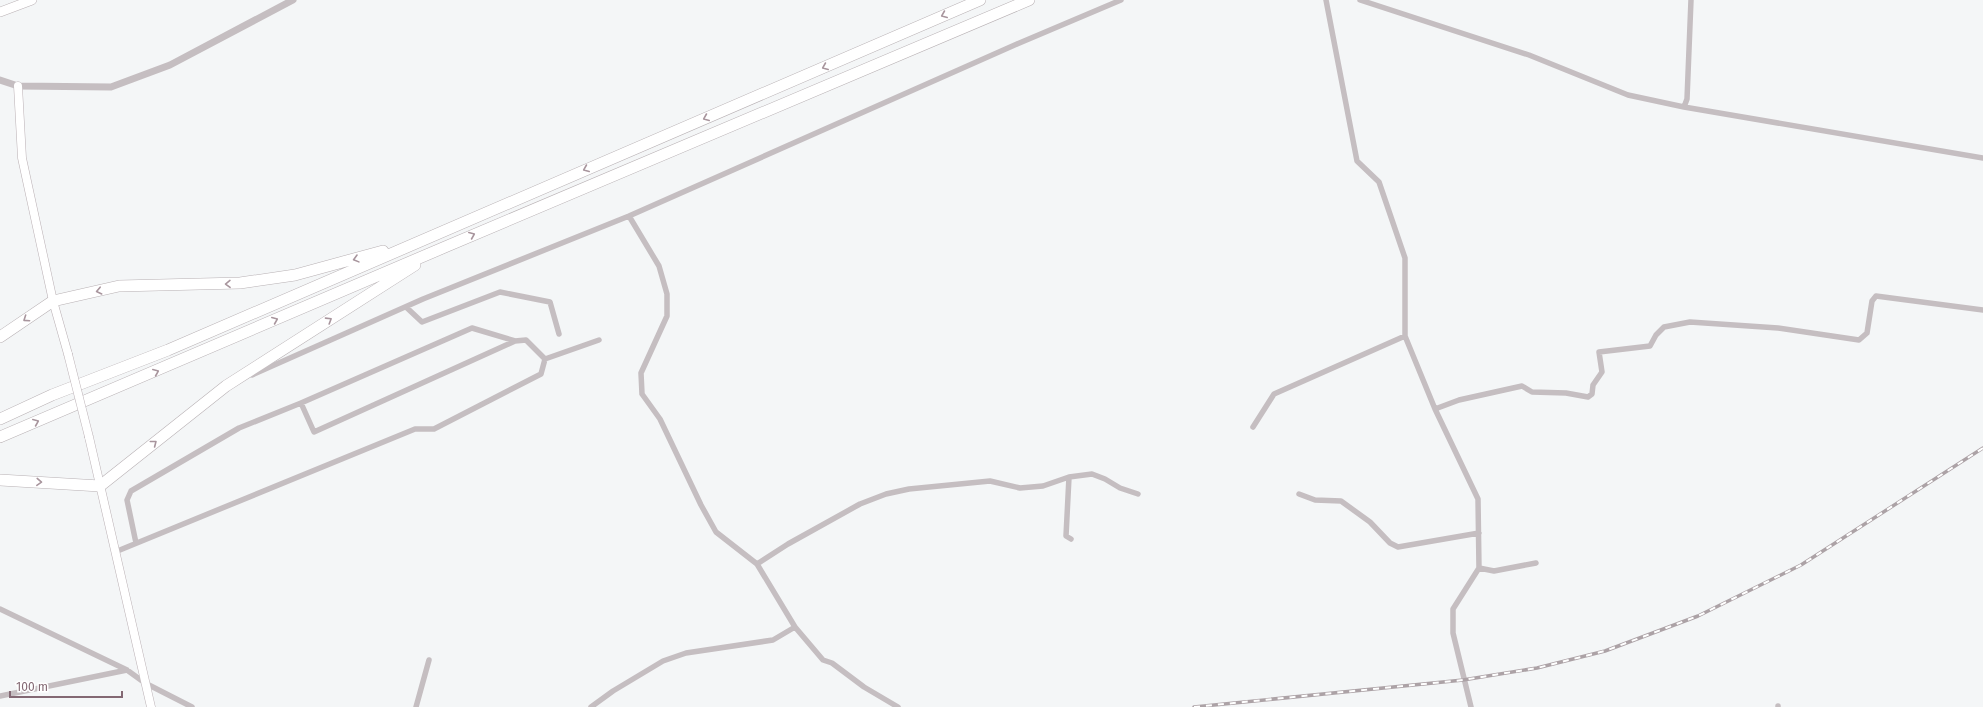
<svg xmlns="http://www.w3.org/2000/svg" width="1983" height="707" viewBox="0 0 1983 707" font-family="'Fira Sans',sans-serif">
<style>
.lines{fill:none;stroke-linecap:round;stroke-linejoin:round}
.secondary-casing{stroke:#bab0b4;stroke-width:9}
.primary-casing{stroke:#bab2b5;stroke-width:10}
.motorway-casing{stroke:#b8b1b4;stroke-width:12}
.minor{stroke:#c5bec1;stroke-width:5.5}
.tertiary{stroke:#c5bec1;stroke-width:7}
.secondary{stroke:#fff;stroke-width:8}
.primary{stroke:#fff;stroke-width:9}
.motorway{stroke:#fff;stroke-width:11}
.rail-casing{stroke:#aca2a6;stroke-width:3.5}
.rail{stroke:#fff;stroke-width:2;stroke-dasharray:6;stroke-linecap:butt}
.secondary-bridge-casing{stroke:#bab0b4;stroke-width:9;stroke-linecap:butt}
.secondary-bridge{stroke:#fff;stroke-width:8}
.oneway{stroke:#a8959d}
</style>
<rect width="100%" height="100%" fill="#f4f6f7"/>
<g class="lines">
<defs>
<path id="secondary" d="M18 86 22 158 53 301 68 354
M89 437 151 707"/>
<path id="primary" d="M0 12 32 0"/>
<path id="motorway" d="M0 337 53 301 119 286 240 283 295 275 383 251
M0 419 52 395 168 350 980 0
M0 437 445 247 1029 0
M0 480 100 486 226 386 415 265"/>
</defs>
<use href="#secondary" class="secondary-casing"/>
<use href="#primary" class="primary-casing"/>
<use href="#motorway" class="motorway-casing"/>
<path class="minor" d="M1326 0 1357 161 1379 182 1405 258V336L1435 409 1478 499 1479 568 1453 609V633L1471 707
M1360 0 1529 55 1628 95 1684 107 1983 158
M1684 107 1687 99 1691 0
M629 216 659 266 667 294V316L641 373 642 394 660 419 701 505 716 532 757 564 795 627 823 660 832 663 864 687 898 707
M406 307 422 322 500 292 550 302 559 334
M252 375 423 299 629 216 1017 44 1121 0
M301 403 314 432 515 341
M1435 409 1459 400 1522 386 1532 392 1566 393 1588 397 1592 394 1593 385 1602 372 1599 352 1650 346 1656 335 1664 327 1690 322 1778 328 1859 340 1867 333 1872 301 1876 296 1983 310
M1253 427 1274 394 1405 336
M1069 477 1066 536 1071 539
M1299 494 1315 500 1341 501 1370 522 1390 543 1398 547 1479 533
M136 543 127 500 131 491 239 428 301 403 472 328 515 341 526 340 545 359 599 340
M115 552 415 429H434L541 374 545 359
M757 564 788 544 860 504 886 494 909 489 990 481 1020 488 1043 486 1069 477 1092 474 1105 479 1120 488 1138 494
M1479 568 1494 571 1536 563
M0 609 127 670 145 683 192 707
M0 696 127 670
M1778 706V707
M416 707 429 660
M591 707 613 691 663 661 686 653 773 640 795 627"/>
<path class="tertiary" d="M0 80 18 86 111 87 170 65 293 0"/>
<use href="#secondary" class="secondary"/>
<use href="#primary" class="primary"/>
<use href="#motorway" class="motorway"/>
<defs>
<path id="rail" d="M1194 707 1463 680 1537 668 1605 651 1698 616 1801 565 1983 448"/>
</defs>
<use href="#rail" class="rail-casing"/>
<use href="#rail" class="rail"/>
<defs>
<path id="secondary-bridge" d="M68 354 89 437"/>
</defs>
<use href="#secondary-bridge" class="secondary-bridge-casing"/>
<use href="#secondary-bridge" class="secondary-bridge"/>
</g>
<defs><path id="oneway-chevron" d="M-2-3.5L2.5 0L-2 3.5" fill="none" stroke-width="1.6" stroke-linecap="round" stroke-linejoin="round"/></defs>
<g class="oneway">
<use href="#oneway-chevron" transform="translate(944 15) rotate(157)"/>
<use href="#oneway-chevron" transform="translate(825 67) rotate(157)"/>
<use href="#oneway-chevron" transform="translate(706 118) rotate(157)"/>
<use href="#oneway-chevron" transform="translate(586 169) rotate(157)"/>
<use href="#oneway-chevron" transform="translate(472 235) rotate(-23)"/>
<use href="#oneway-chevron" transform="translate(356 259) rotate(165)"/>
<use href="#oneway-chevron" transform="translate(228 284) rotate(179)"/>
<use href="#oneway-chevron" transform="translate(99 291) rotate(167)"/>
<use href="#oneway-chevron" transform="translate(26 319) rotate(146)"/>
<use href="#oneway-chevron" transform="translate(275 320) rotate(-23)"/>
<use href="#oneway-chevron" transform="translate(329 320) rotate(-32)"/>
<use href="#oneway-chevron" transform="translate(156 372) rotate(-23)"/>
<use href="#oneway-chevron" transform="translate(36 422) rotate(-23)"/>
<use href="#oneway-chevron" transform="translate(154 443) rotate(-38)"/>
<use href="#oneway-chevron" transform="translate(39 482) rotate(3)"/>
</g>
<path d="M10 691v6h112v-6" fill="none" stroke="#836873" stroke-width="2"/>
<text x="16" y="691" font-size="12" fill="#836873" stroke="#ffffff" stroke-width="3" paint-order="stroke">100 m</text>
</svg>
